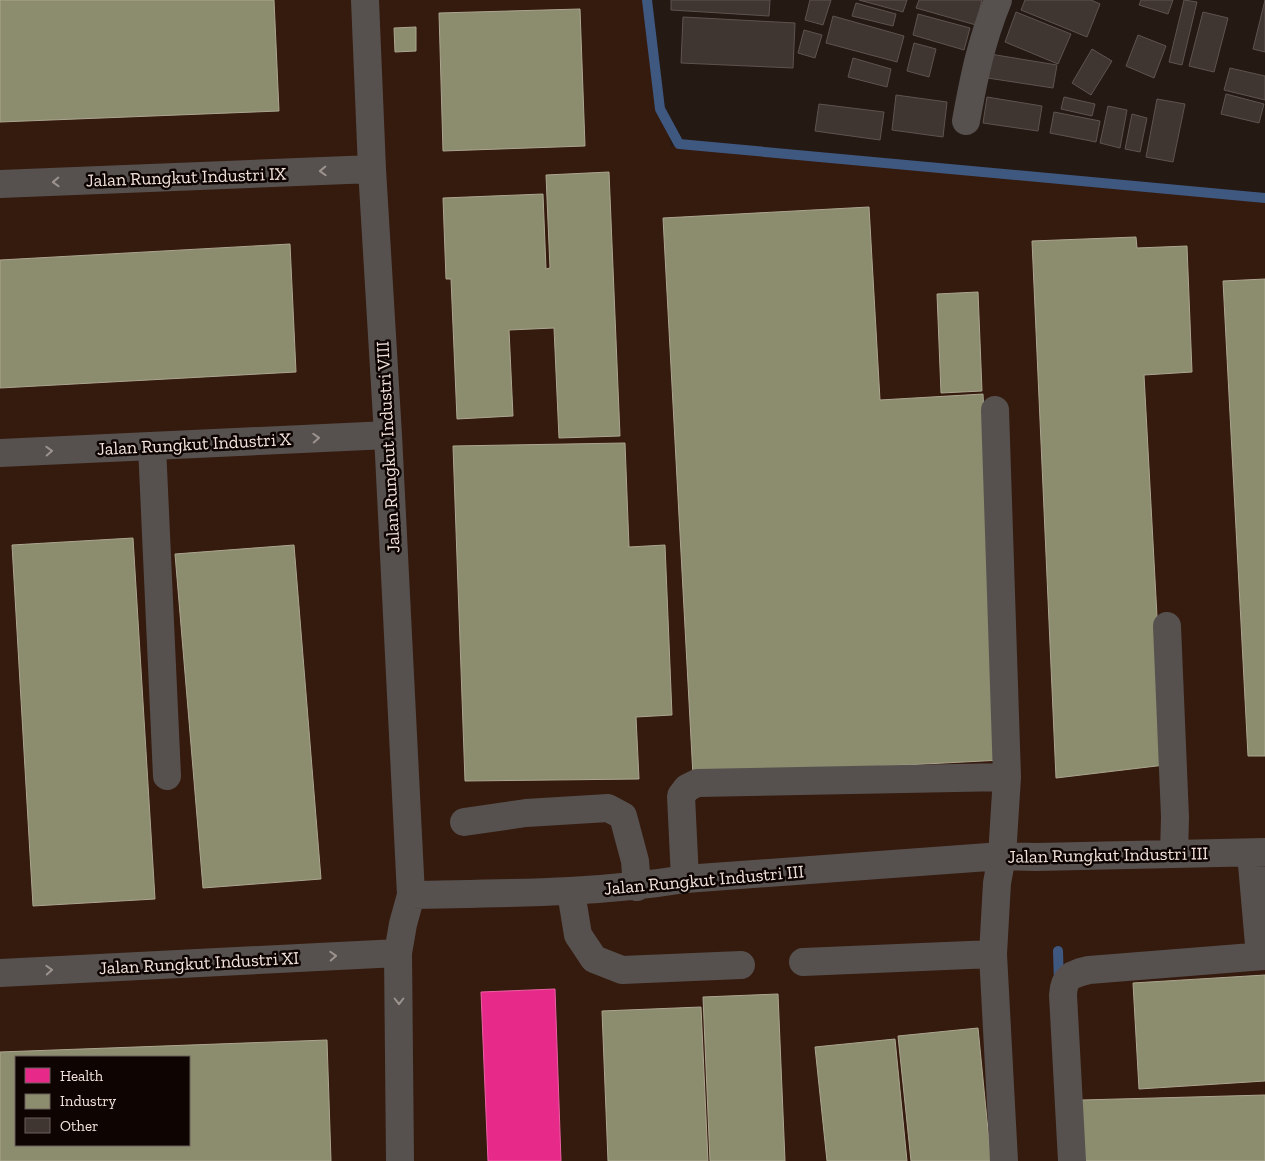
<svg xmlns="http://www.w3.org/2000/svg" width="1265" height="1161" viewBox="0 0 1265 1161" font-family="'Zilla Slab',serif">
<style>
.built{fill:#351a0e;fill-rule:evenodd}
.health{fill:#e7298a;stroke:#eb61a3}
.industry{fill:#8c8c6e;stroke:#aba68f;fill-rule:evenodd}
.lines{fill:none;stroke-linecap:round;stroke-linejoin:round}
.stream{stroke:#3f5880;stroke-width:10}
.building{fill:#403631;stroke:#5e534f}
.minor{stroke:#56514f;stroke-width:28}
.oneway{stroke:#9d938e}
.labels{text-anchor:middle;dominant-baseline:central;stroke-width:5;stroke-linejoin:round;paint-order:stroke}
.street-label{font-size:18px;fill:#f3e3dc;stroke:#0e0503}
</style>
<rect width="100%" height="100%" fill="#251914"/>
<path class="built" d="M0 0H646L671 146 1265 202V1161H0ZM16 1057H189V1145H16Z"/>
<path class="health" d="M555 989 561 1161H488L481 992Z"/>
<path class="industry" d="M0 0H274L279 111 0 122Z
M580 9 585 146 443 151 439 13Z
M416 27V51L395 52 394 28Z
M609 172 620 436 559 438 554 328 509 330 513 416 457 419 451 279H446L443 198 543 194 546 269 550 268 546 175Z
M869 207 880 400 983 394 1002 760 693 776 663 218Z
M1136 237 1137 248 1187 246 1192 372 1144 375 1165 765 1056 778 1032 241Z
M290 244 296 372 0 388V260Z
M1265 279V756H1248L1223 281Z
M978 292 982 391 941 393 937 294Z
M625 443 629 547 665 545 672 715 636 717 639 779 465 781 453 446Z
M133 538 155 899 33 906 12 545Z
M294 545 321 879 203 888 175 554Z
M1265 975V1081L1139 1089 1133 983Z
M778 994 785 1161H710L703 997Z
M701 1007 708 1161H608L602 1011Z
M978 1028 991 1161H911L898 1036Z
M895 1039 907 1161H827L815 1047Z
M327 1040 331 1161H0V1052ZM16 1057H189V1145H16Z
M1265 1095V1161H1083L1082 1100Z"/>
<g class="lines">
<path class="stream" d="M647 0 660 109 679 144 1265 198
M1058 951 1059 983"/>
</g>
<path class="building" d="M671 0H770L769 16 671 10Z
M810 0H831L823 25 805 20Z
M859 0H907L903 12Z
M919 0H982L976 25 916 8Z
M1025 0H1091L1100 4 1087 37 1021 10Z
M1141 0H1173L1168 14 1139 5Z
M1184 0 1197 2 1182 65 1169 62Z
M1265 0V52L1253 49Z
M856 3 896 14 893 26 852 16Z
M1016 12 1071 34 1058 64 1005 42Z
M1203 12 1228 18 1214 72 1189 66Z
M918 14 970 28 964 50 913 35Z
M833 16 904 36 897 62 826 43Z
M683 17 795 23 793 68 681 63Z
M804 30 822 35 815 58 798 53Z
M1138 35 1166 46 1154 78 1126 66Z
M914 43 936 49 929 77 907 71Z
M1092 49 1112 61 1091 95 1072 83Z
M984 53 1057 65 1053 88 981 77Z
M853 58 891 69 887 87 848 77Z
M1230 68 1265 76V100L1224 90Z
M1226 94 1264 104 1259 123 1221 114Z
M896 95 947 102 943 137 892 130Z
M987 97 1042 106 1038 131 983 123Z
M1064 97 1095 104 1092 116 1061 109Z
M1157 99 1185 104 1173 162 1146 157Z
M819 104 884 112 880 140 815 131Z
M1108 106 1127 110 1120 148 1100 143Z
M1054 112 1100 121 1096 142 1050 133Z
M1132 114 1147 118 1140 152 1125 149Z"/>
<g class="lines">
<path class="minor" d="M365 0 372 169 388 435 411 895
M966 121C974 77 981 42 998 0
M0 184 372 169
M152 446 167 776
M0 453 388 435
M1167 626 1175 817 1174 854
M464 822 526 813 608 808 623 816 635 861 637 887
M1251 853 1260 956
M685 879 681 796 687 788 697 783 1007 777
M571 892 578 935 594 959 622 970 741 965
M993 954 997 883 1002 856 1007 777 995 410
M803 962 993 954 1004 1161
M0 973 398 953
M400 1161 398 953 403 924 411 895C503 893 594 894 685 879L1002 856 1036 857 1265 852
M1072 1161 1063 995C1064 976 1072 974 1089 970L1265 956"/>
</g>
<defs><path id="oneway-chevron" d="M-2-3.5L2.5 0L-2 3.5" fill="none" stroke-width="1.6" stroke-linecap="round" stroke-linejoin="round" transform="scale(1.25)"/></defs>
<g class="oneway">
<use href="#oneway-chevron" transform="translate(323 171) rotate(178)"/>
<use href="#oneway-chevron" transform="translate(56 182) rotate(178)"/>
<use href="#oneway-chevron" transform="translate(316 438) rotate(-3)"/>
<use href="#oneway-chevron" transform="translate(49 451) rotate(-3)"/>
<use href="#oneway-chevron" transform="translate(333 956) rotate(-3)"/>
<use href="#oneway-chevron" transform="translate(49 970) rotate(-3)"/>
<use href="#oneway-chevron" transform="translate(399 1001) rotate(90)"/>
</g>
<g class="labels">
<g class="street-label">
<text transform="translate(186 177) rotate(-2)">Jalan Rungkut Industri IX</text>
<text transform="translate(194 444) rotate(-3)">Jalan Rungkut Industri X</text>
<text transform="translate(388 447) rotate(-93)">Jalan Rungkut Industri VIII</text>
<text transform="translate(1108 855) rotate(-1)">Jalan Rungkut Industri III</text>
<text transform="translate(704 880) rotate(-5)">Jalan Rungkut Industri III</text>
<text transform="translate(199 963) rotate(-3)">Jalan Rungkut Industri XI</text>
</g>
</g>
<rect x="15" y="1056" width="175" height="90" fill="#0e0503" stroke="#6a5e5a"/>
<rect x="25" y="1068" width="25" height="15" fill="#e7298a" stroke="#6a5e5a"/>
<text x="60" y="1081" font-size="15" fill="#f3e3dc">Health</text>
<rect x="25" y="1094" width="25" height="15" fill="#8c8c6e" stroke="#6a5e5a"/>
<text x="60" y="1106" font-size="15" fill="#f3e3dc">Industry</text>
<rect x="25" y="1118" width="25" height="15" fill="#403631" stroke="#6a5e5a"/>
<text x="60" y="1131" font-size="15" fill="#f3e3dc">Other</text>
</svg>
